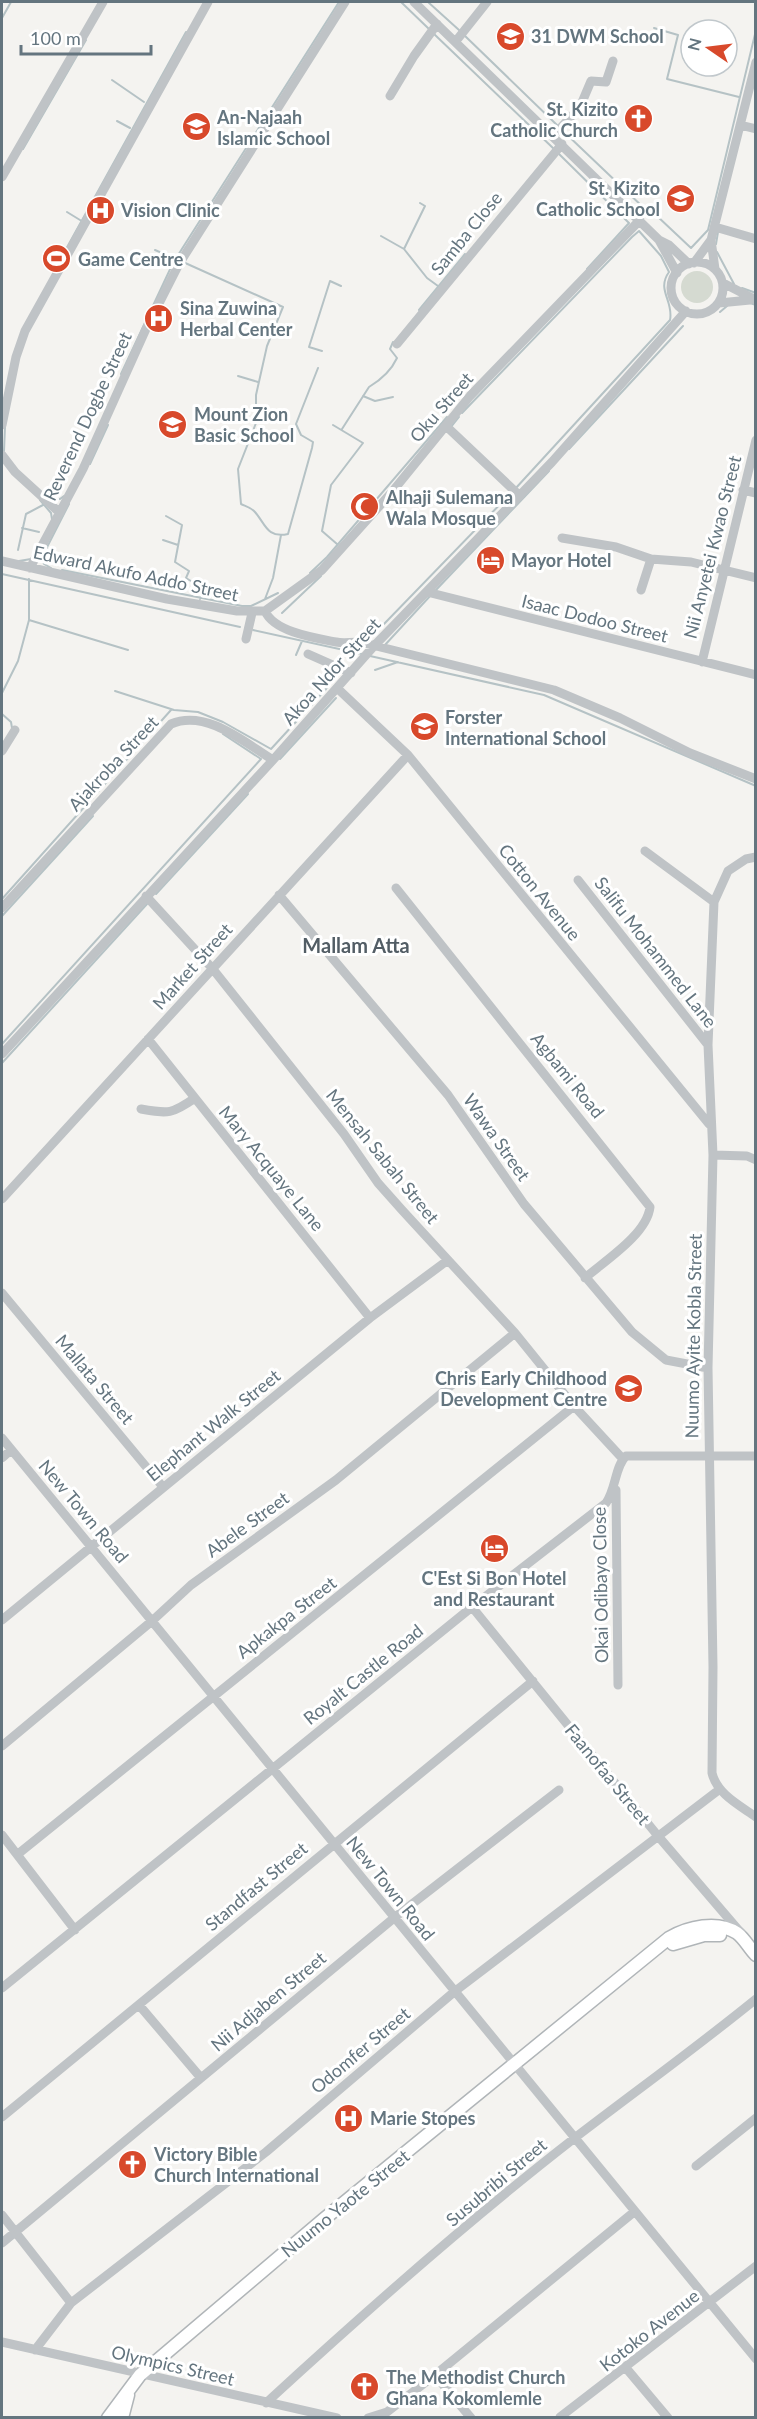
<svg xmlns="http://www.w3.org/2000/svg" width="757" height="2419" viewBox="0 0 757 2419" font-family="Lato,sans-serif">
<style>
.green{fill:#d5dad1}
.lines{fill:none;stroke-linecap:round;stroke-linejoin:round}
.stream{stroke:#b5c2c5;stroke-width:2}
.major-casing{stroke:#b0b5b8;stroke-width:15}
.minor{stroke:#bfc3c6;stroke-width:9}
.major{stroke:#fff;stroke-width:12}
.labels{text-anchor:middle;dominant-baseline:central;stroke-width:6;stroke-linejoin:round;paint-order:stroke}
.poi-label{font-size:18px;font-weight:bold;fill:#64757f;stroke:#fff;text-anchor:start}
.street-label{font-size:18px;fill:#64757f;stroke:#fff}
.neighbourhood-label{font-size:20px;font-weight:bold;fill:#525d65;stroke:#fff}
</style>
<rect width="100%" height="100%" fill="#f4f3f0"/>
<path class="green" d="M681 287a16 16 0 1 1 32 0a16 16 0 1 1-32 0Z"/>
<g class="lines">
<path class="stream" d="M401 2 429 29
M428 2 459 30
M2 18 11 2
M654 28 678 35 667 79 739 97
M433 33 554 149
M463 34 558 126
M112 80 144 102
M117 121 130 128
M562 130 645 209 657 216 691 248 708 230 756 30
M23 149 86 40
M558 153 629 223 587 269
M67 212 80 220
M381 236 404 249 427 278 438 286
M716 244 718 232
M404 249 425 206 420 203
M155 250 176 259
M717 252 734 284
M60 260 186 32
M183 262 283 307 267 346 256 395V423L238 469 241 504C245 506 250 507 254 511 265 522 266 539 288 534L312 448 313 442 301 435 296 424 318 368
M2 268V267
M742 288 756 293
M750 303 756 305
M419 310 465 254
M720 312 727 306
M322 351 309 347 330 281 341 286
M121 374 173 263 339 2
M238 376 258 382
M363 396 375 401 393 397
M462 413 632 237 639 231 661 256 669 272C656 290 674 301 670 320L515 489
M333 425 363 443 331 485 322 531 337 544
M451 427 459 417
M342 429 369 387C379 381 391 371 397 358L390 349 393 342
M569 449 683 326
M4 451 5 427
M90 464 108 425
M50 498 60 499 64 496
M40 500 51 513 52 519
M166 516 182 525 175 562 189 571 186 578 204 589 200 599
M22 528 39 532
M163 540 178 545
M18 550 26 514 43 505
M19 561 31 559
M51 568 44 564 42 557 69 504
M62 570 242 606H251L278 593
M310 573 327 557 447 417
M2 574 240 627
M435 591 549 471
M265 599 273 578 281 535
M282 613 321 576
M29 620 128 650
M384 624 511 493
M253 630 362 654
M384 646 431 595
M296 655 302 641
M370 656 544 695 756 786
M375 670 398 662
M115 691 174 710 198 712 223 722 271 749 326 689 336 674
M2 693 18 661 29 620V579
M2 714 11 722 12 728
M280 759 336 698
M156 894 248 794
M2 899 171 710
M2 916 93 816
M2 1044 261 759 223 734
M2 1063 147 904"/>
<defs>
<path id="major" d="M673 1944 704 1935H720
M108 2418 140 2375 324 2219 669 1938C688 1927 717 1920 737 1933 745 1939 749 1948 756 1955
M122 2418 128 2395"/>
</defs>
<use href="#major" class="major-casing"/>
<path class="minor" d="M414 2 659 240 669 245 689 264
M456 41 487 2
M390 96 414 56 437 24
M740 125 756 129
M553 136 580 107 591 81 606 82 613 61
M2 177 103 2
M715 227 756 239
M659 240 677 273
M671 288a26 26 0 1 1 52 0a26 26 0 1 1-52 0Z
M694 263 711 240
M715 269 711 240 756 62
M723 283 756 300
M719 303 750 300
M397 344 562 144
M2 425 16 357 25 331 208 2
M446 426 520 496
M2 455 15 472 60 513
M743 490 756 493
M562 538 616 547 651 559
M2 561 167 599 237 611H265L322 570 392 492 470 396 640 220
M30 568 83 469 146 329 179 264 345 2
M641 590 651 559 691 562 756 578
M427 592 756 675
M265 611C274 632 315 638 336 642 345 644 355 641 364 643L554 690 620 718 690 753 756 779
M246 639 252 613
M308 654 351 673
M702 662 756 440
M337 688 408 755 709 1124
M2 751 15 730
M645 851 714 902
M756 857 746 859 728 871 714 902 708 1045 713 1155 708 1368 713 1667 712 1773C717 1794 739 1805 756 1817
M578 880 708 1045
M396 888 650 1207C647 1234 606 1260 585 1278
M279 895 448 1095 524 1204 632 1332 666 1360 708 1368
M146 896 212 968 344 1134 378 1183 402 1210 515 1333 574 1406 622 1458
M2 908 171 724C206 709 244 742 273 760
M148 1039 370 1318
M2 1054 273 760 374 646 552 462 686 311
M141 1109C169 1114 172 1114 195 1098
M713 1155 747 1156 756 1160
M2 1199 408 755
M2 1293 163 1487
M2 1438 756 2359
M2 1458 11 1450
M616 1490 618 1685
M472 1607 658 1836 741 1933
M2 1620 370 1318 448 1260
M2 1746 152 1621 191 1585 336 1480 515 1333
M2 1835 75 1930
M18 1854 574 1406
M2 1988 472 1607 606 1503C616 1489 615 1466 626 1456H756
M139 2005 201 2078
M2 2117 533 1681
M696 2166 756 2118
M2 2215 71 2303
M2 2243 394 1918 559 1790
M2 2342 337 2418
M35 2350 71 2303 266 2152 454 1992 720 1789
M626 2368 668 2418
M435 2375 471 2418
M266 2403C366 2311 469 2220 576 2137 636 2091 697 2047 756 1999
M560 2417 756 2266
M368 2418 387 2412 435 2375 634 2212"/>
<use href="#major" class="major"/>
</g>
<defs>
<symbol id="school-disc" viewBox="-11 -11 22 22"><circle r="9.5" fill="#d8492b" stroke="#fff"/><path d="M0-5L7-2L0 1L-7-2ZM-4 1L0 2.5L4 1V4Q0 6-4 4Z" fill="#fff"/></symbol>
<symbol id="church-disc" viewBox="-11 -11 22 22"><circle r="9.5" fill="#d8492b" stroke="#fff"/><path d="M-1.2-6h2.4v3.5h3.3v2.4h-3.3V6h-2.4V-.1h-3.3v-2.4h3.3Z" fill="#fff"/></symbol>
<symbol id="hospital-disc" viewBox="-11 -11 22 22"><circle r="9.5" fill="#d8492b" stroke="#fff"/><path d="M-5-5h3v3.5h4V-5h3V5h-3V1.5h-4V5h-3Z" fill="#fff"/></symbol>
<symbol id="stadium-disc" viewBox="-11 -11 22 22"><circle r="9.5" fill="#d8492b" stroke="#fff"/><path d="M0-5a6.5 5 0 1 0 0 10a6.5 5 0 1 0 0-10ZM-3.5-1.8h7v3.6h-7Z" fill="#fff"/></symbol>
<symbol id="mosque-disc" viewBox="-11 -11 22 22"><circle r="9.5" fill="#d8492b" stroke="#fff"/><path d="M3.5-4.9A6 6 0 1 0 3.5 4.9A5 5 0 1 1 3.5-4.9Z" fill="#fff"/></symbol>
<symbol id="hotel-disc" viewBox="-11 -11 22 22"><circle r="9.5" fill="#d8492b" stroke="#fff"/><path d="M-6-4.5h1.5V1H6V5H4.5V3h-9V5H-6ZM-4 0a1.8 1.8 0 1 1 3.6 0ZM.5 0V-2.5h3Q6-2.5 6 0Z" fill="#fff"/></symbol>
</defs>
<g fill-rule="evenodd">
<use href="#school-disc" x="494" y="20" width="33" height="33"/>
<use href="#church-disc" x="622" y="102" width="33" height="33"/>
<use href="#school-disc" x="180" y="110" width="33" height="33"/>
<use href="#school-disc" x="664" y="182" width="33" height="33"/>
<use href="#hospital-disc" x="84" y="194" width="33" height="33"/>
<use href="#stadium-disc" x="40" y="242" width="33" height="33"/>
<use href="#hospital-disc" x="142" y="302" width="33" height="33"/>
<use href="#school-disc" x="156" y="408" width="33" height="33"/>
<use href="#mosque-disc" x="348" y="490" width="33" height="33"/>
<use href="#hotel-disc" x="474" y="544" width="33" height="33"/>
<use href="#school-disc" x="408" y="710" width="33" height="33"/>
<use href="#school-disc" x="612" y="1372" width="33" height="33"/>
<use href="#hotel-disc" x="478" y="1532" width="33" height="33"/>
<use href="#hospital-disc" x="332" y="2102" width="33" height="33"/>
<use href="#church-disc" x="116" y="2148" width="33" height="33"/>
<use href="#church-disc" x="348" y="2370" width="33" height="33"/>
</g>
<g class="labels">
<g class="poi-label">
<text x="531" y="36">31 DWM School</text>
<text x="618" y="109" text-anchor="end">St. Kizito<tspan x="618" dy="21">Catholic Church</tspan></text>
<text x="217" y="117">An-Najaah<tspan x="217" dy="21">Islamic School</tspan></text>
<text x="660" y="188" text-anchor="end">St. Kizito<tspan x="660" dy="21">Catholic School</tspan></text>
<text x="121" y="210">Vision Clinic</text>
<text x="78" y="259">Game Centre</text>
<text x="180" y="308">Sina Zuwina<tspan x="180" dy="21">Herbal Center</tspan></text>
<text x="194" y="414">Mount Zion<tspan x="194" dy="21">Basic School</tspan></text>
<text x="386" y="497">Alhaji Sulemana<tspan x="386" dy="21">Wala Mosque</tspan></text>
<text x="511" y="560">Mayor Hotel</text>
<text x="445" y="717">Forster<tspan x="445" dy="21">International School</tspan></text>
<text x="607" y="1378" text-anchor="end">Chris Early Childhood<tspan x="607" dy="21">Development Centre</tspan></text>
<text x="494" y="1578" text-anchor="middle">C'Est Si Bon Hotel<tspan x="494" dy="21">and Restaurant</tspan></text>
<text x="370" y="2118">Marie Stopes</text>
<text x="154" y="2154">Victory Bible<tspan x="154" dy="21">Church International</tspan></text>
<text x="386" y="2377">The Methodist Church<tspan x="386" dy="21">Ghana Kokomlemle</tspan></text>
</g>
<g class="street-label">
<text transform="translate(466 233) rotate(-51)">Samba Close</text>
<text transform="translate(441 407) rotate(-49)">Oku Street</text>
<text transform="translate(87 416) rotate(-65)">Reverend Dogbe Street</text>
<text transform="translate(712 547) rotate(-76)">Nii Anyetei Kwao Street</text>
<text transform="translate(136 573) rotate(12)">Edward Akufo Addo Street</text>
<text transform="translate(595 618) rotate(14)">Isaac Dodoo Street</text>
<text transform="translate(331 671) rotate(-48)">Akoa Ndor Street</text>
<text transform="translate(113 763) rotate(-47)">Ajakroba Street</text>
<text transform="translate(540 892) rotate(51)">Cotton Avenue</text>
<text transform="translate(656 952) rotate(52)">Salifu Mohammed Lane</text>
<text transform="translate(192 966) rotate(-48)">Market Street</text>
<text transform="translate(568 1075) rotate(51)">Agbami Road</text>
<text transform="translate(497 1137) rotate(55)">Wawa Street</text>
<text transform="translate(383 1156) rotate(51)">Mensah Sabah Street</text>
<text transform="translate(272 1168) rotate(51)">Mary Acquaye Lane</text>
<text transform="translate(693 1336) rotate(-89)">Nuumo Ayite Kobla Street</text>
<text transform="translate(95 1379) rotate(50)">Mallata Street</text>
<text transform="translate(213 1425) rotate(-39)">Elephant Walk Street</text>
<text transform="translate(84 1511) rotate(50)">New Town Road</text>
<text transform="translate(247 1524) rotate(-36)">Abele Street</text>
<text transform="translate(600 1585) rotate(-91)">Okai Odibayo Close</text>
<text transform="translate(286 1617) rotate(-38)">Apkakpa Street</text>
<text transform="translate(363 1674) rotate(-39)">Royalt Castle Road</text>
<text transform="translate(608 1774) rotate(51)">Faanofaa Street</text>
<text transform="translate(256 1886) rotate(-40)">Standfast Street</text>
<text transform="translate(391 1888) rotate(51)">New Town Road</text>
<text transform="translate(268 2001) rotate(-40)">Nii Adjaben Street</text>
<text transform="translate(360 2050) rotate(-40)">Odomfer Street</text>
<text transform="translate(496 2182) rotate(-40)">Susubribi Street</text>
<text transform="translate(345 2203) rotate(-39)">Nuumo Yaote Street</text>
<text transform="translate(649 2330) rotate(-38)">Kotoko Avenue</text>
<text transform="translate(173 2365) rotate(13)">Olympics Street</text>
</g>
<g class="neighbourhood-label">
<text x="356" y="945">Mallam Atta</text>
</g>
</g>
<rect width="757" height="2419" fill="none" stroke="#64757f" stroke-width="6"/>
<g transform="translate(709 48) rotate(284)"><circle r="28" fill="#ffffff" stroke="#c1c8cc" stroke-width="1.5"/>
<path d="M0-4.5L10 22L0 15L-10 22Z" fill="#d8492b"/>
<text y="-9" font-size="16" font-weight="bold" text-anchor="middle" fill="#64757f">N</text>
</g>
<path d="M21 45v9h130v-9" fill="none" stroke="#64757f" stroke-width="3"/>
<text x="30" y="45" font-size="18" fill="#64757f" stroke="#ffffff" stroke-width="4.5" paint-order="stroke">100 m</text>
</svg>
